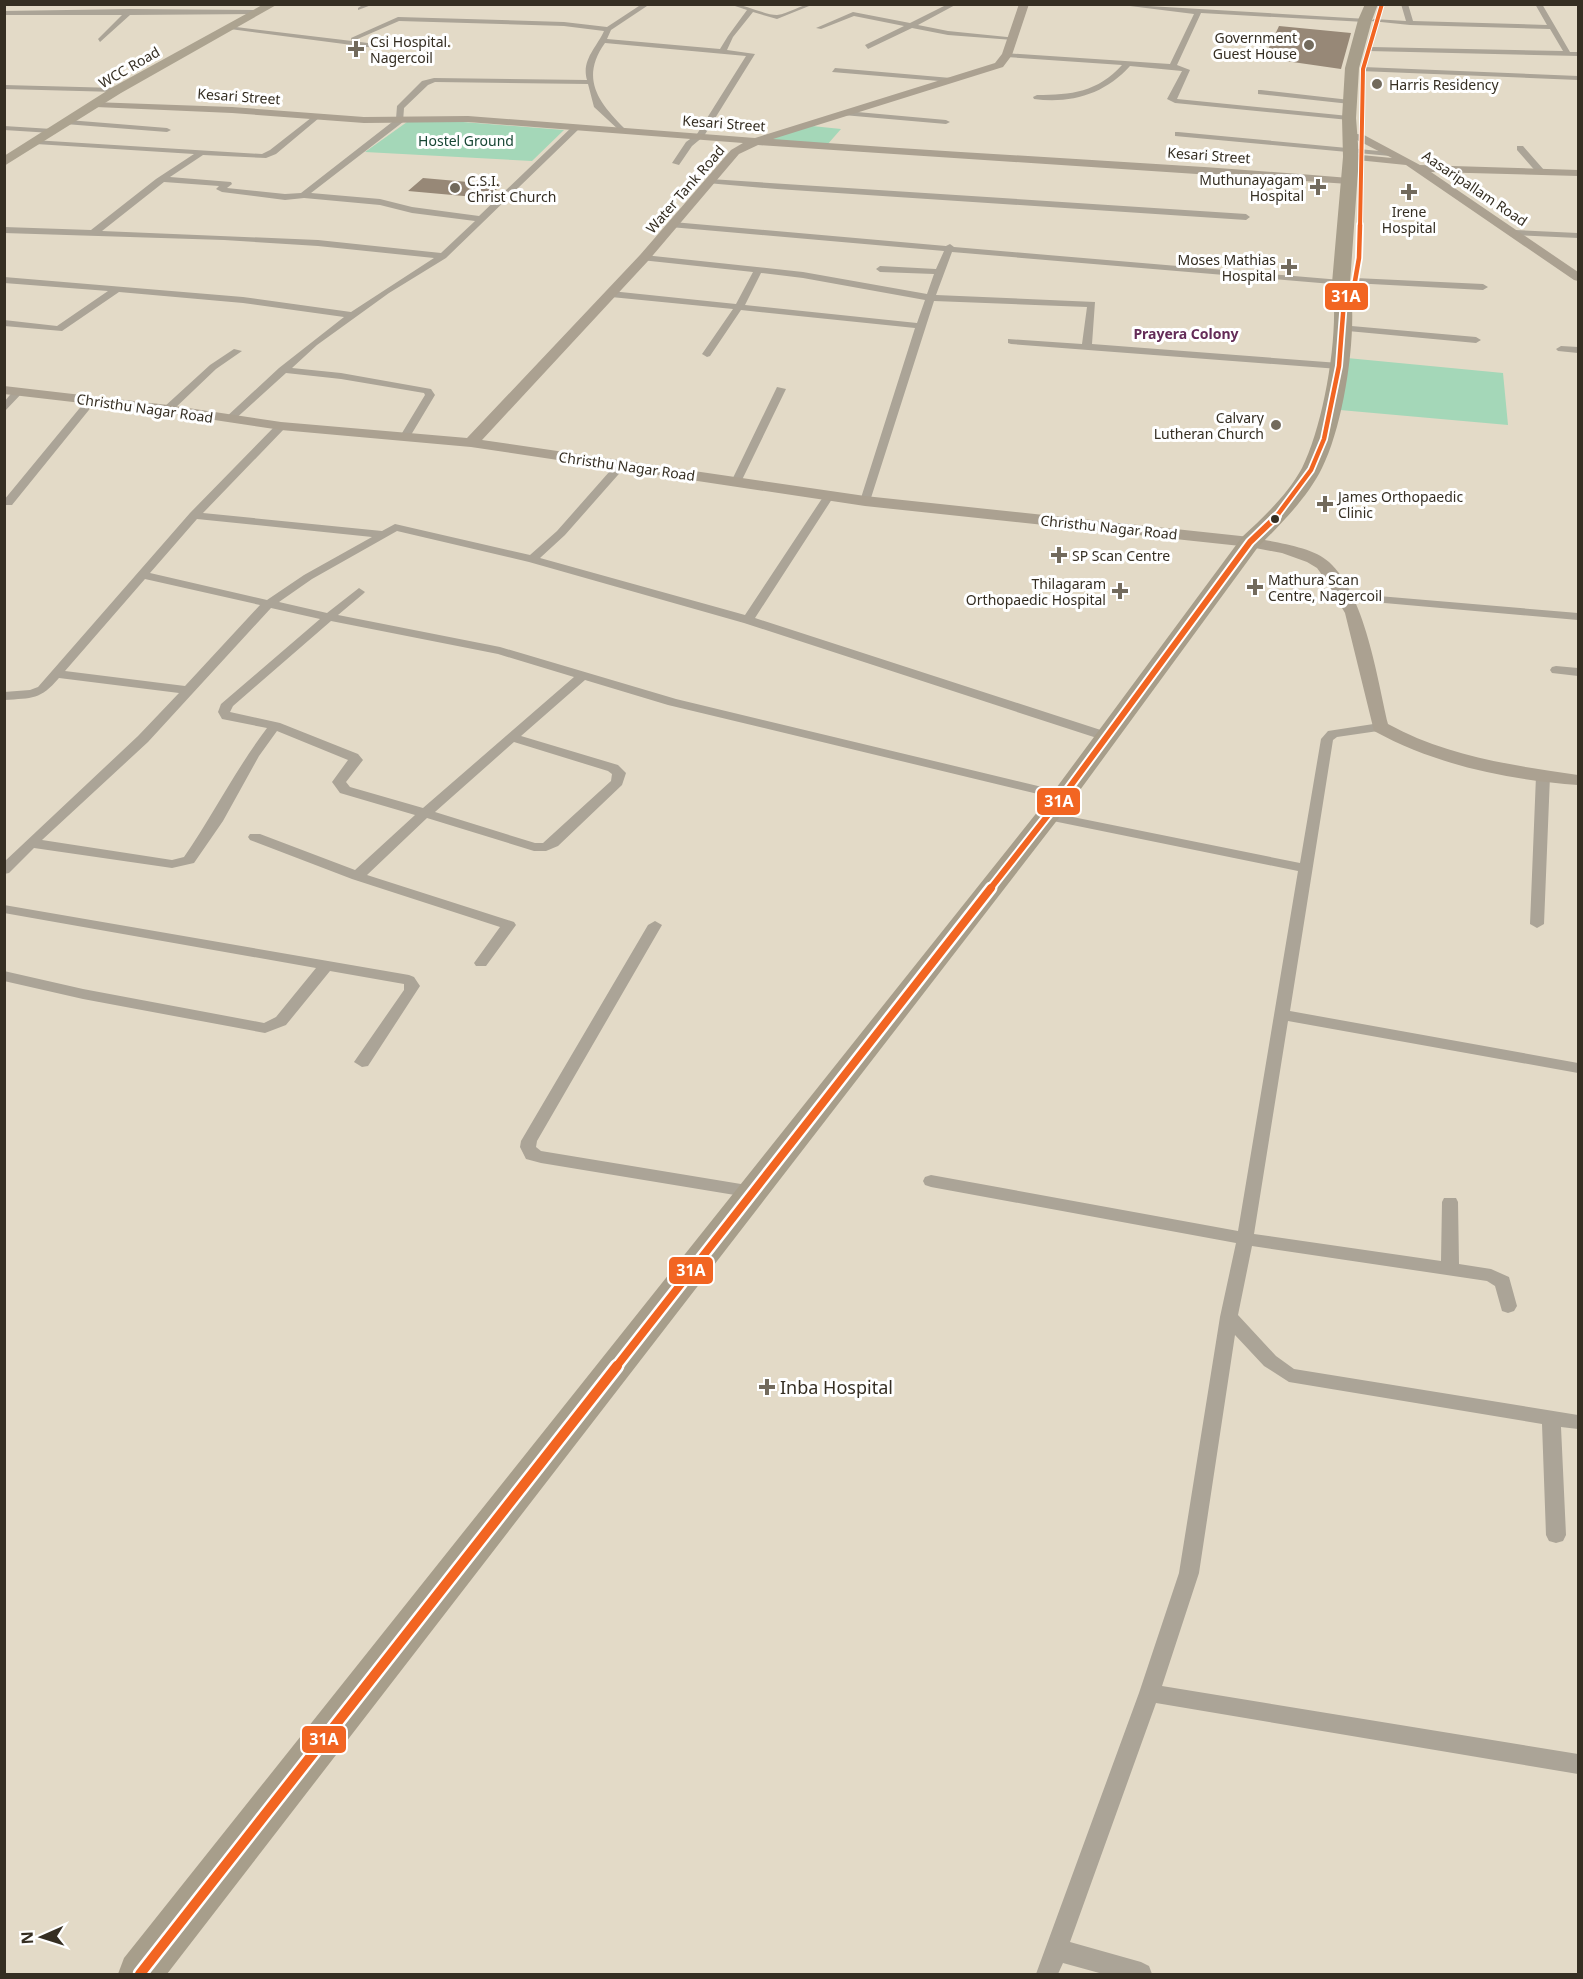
<svg xmlns="http://www.w3.org/2000/svg" width="1583" height="1979" viewBox="0 0 1583 1979" font-family="'Noto Sans',sans-serif">
<style>
.green{fill:#a4d7b8}
.building{fill:#978877}
.lines{fill:none;stroke-linecap:round;stroke-linejoin:round}
.street{fill:#aba497;fill-rule:evenodd}
.secondary{fill:#aba191;fill-rule:evenodd}
.primary{fill:#aca390;fill-rule:evenodd}
.highway{fill:#a79e8b;fill-rule:evenodd}
.bus-1-far4-casing{stroke:#fff;stroke-width:6}
.bus-1-far3-casing{stroke:#fff;stroke-width:8}
.bus-1-far2-casing{stroke:#fff;stroke-width:10}
.bus-1-far1-casing{stroke:#fff;stroke-width:13}
.bus-1-casing{stroke:#fff;stroke-width:15}
.bus-1-far4{stroke:#f26522;stroke-width:4}
.bus-1-far3{stroke:#f26522;stroke-width:4.5}
.bus-1-far2{stroke:#f26522;stroke-width:6}
.bus-1-far1{stroke:#f26522;stroke-width:8}
.bus-1{stroke:#f26522;stroke-width:10}
.poi-dot{fill:#726a5c;stroke:#fff;stroke-width:2}
.bus-dot{fill:#352e22;stroke:#fff;stroke-width:2}
.labels{text-anchor:middle;dominant-baseline:central;stroke-width:6;stroke-linejoin:round;paint-order:stroke}
.far-poi-label{font-size:14px;fill:#352e22;stroke:#fff;text-anchor:start}
.far-street-label{font-size:14px;fill:#352e22;stroke:#fff}
.far-park-label{font-size:14px;fill:#184735;stroke:#fff}
.far-neighbourhood-label{font-size:14px;font-weight:bold;fill:#642c58;stroke:#fff}
.near-poi-label{font-size:18px;fill:#352e22;stroke:#fff;text-anchor:start}
.line-badge{stroke:#fff;stroke-width:2}
.badge-label{font-size:16px;text-anchor:middle;font-weight:bold;fill:#fff}
</style>
<rect width="100%" height="100%" fill="#e3dac7"/>
<path class="green" d="M407 122H463L564 130 532 161 365 152Z
M812 126 841 129 827 145 759 140Z
M1347 358 1503 373 1508 425 1340 410Z"/>
<path class="building" d="M1279 26 1351 33 1341 69 1264 58Z
M423 178 502 185 486 198 408 191Z"/>
<g class="lines">
<path class="street" d="M364 4H374L358 10V8Z
M642 4H650L611 30 607 39 720 49 728 36 747 10 729 4C746 4 764 15 777 15 789 14 800 4 814 4L777 19 753 12 733 37 727 50 755 54 704 136 692 146 679 165 672 163 686 142 697 134 746 56 605 43C580 78 598 102 624 128L625 130 621 132 594 107 588 84 435 82 428 85 404 108 403 122 311 193 380 199 412 207 479 216 574 125 581 127 446 258 389 293 317 345 292 368 341 373 431 389 435 395 408 440 399 438 425 395 424 393 341 379 286 373 233 421 224 419 279 368 344 317 243 303 119 292 62 331 4 326V320L57 326 108 291 4 283V277L243 297 351 312 434 258 318 246 224 240 4 233V227L91 230 156 179 194 154 36 144H33V140L262 154 270 150 316 114H319V118L276 154 266 158 203 155 170 177 231 182 232 184 227 188 285 194 301 193 396 119 397 106 422 81 434 78 587 80C581 60 597 47 604 31L564 26 399 21 353 41 375 44 404 39 444 45 440 47 404 43 375 48 230 29 228 26 352 41 351 38 398 17 564 22 607 27ZM164 182 219 186 216 189 222 192 285 200 304 198 380 205 412 213 475 221 441 253 318 240 102 231Z
M948 4H957L918 25 948 31 1017 38 1013 40 948 35 912 28 868 49 865 45 904 26 854 16 821 29 816 28 853 12 910 23Z
M1114 4 1367 19 1365 22 1201 13 1177 65 1190 70 1177 99 1349 116 1353 118 1349 120 1175 103 1167 99 1182 71 1130 66C1105 94 1071 104 1034 99L1033 97 1037 95C1071 95 1098 92 1122 65L1007 57 1004 53 1170 64 1194 14Z
M1401 4H1408L1413 21 1547 25 1535 4H1542L1570 52H1578V56L1368 51 1371 47 1563 51 1550 29 1410 25 1371 21 1374 19 1406 21Z
M130 9 258 10 261 12 258 14 130 15 100 42 98 39 122 15H4V11Z
M1363 67 1578 76V80L1360 71Z
M835 68 951 78 955 80 951 82 832 72Z
M4 85 117 88 121 90 117 92 4 89Z
M1261 90 1350 100 1354 102 1350 104 1258 94V90Z
M846 111 946 120 950 122 946 124 843 115 842 113Z
M68 120 167 128 171 130 167 132 65 124V120Z
M4 126 52 129 56 131 52 133 4 130Z
M1178 132 1390 152 1394 154 1390 156 1175 136V132Z
M1517 146H1523L1544 170V174H1538L1517 150Z
M710 179 1246 214 1250 217 1246 220 777 189 707 183V179Z
M673 222 946 246 950 244 954 247 1341 280 1346 283 1344 285 952 252 936 295 1095 302 1092 344 1339 363 1344 366 1339 369 1011 344 1008 343V339L1082 344 1087 307 934 301 870 501 865 504 860 501 915 328 741 310 710 356 707 357 702 354 733 309 611 297 606 294 611 291 736 304 753 272 641 260V256L644 255 803 272 927 294 934 274 880 272 876 269 880 266 936 269 944 251 670 227V223ZM761 273 803 278 925 300 917 323 745 305Z
M1515 230 1578 233V238L1512 235 1511 233Z
M1355 278 1483 284 1488 287 1483 290 1352 283V279Z
M1340 325 1476 337 1481 340 1476 343 1337 330 1335 328Z
M1561 346 1578 347V353L1558 351 1556 349Z
M234 349 242 351 216 369 172 411H164V407L210 365Z
M777 387 786 389 741 482 736 485 732 484 731 482Z
M15 389 24 391 4 412V402Z
M88 398 97 400 12 505H4V500Z
M281 423 286 426 285 428 203 513 382 531 395 524 530 555 557 531 617 463H625V467L565 535 540 558 745 615 825 494H833L834 496 755 618 1113 734 1114 737 1108 741 1103 740 744 623 529 562 397 531 312 579 279 602 327 613 359 588 365 592 363 594 338 615 500 647 676 699 1063 792 1070 796 1063 800 668 705 585 680 521 736 618 765 626 773 622 785 558 846 546 851H534L427 818 367 875 514 922 516 925 486 966H476L474 963 500 927 352 879 250 840 248 837 250 834H260L355 870 415 815 340 793 332 782 348 760 277 731 259 756 223 821 194 863 172 868 34 848 9 873 4 874V862L138 736 179 693 59 678C40 700 33 698 4 700V692L30 690 38 687 190 513 277 424ZM197 519 372 537 304 575 267 600 150 573ZM145 579 260 605 185 686 65 671ZM271 608 320 619 221 704 218 712 222 719 267 728C236 769 213 815 184 857L172 860 42 840 148 742ZM331 621 498 654 574 677 423 808 350 787 346 782 363 760 358 754 280 723 230 712 233 706ZM514 742 608 771 612 774 611 781 543 843H535L435 812Z
M1343 593 1578 613V620L1339 599 1337 597Z
M1556 666 1578 668V676L1552 673 1550 670 1552 667Z
M1380 723 1385 724 1386 727 1385 730 1337 737 1333 740 1290 1011 1578 1063V1073L1288 1021 1254 1234 1441 1261 1442 1202 1444 1198H1456L1458 1202 1459 1264 1491 1269 1509 1277 1517 1306 1514 1311 1508 1313 1502 1311 1495 1286 1487 1281 1252 1246 1238 1315 1276 1356 1294 1369 1578 1415V1429L1561 1427 1566 1535 1563 1541 1556 1543 1549 1541 1546 1535 1542 1424 1289 1382 1264 1366 1235 1335 1199 1573 1162 1686 1578 1754V1774L1156 1703 1070 1942 1141 1962 1149 1966 1152 1974H1103L1063 1963 1058 1974H1036L1139 1693 1179 1573 1220 1317 1236 1243 931 1187 925 1185 923 1181 925 1177 931 1175 1238 1231 1298 871 1048 820 1041 816 1048 812 1300 863 1321 739 1328 731Z
M1543 772 1550 776 1544 924 1537 928 1530 924 1536 776Z
M4 905 409 975 414 977 420 986 368 1066 362 1067 354 1062 404 990V984L330 971 286 1025 265 1033 83 999 4 981V971L83 989 264 1023 276 1017 316 968 4 913Z
M655 921 662 925 537 1141 536 1147 541 1151 753 1186 759 1188 761 1192 759 1196 753 1198 541 1163 526 1159 520 1147 521 1141 648 925Z"/>
<path class="secondary" d="M1019 4H1029L1012 55 1003 67 773 139C965 154 1157 162 1349 178L1355 181 1349 184 758 145 739 154 648 261 482 440 865 496 1250 537C1272 542 1312 546 1329 562 1365 595 1377 677 1388 724 1448 757 1512 765 1578 775V785C1508 780 1436 765 1374 731L1345 613 1325 579 1317 568 1307 562 1282 553 1250 547 865 506 471 447 281 430 168 413 4 394V386L168 405 281 422 467 438 640 255 731 150 743 143 468 122 364 123 232 113 96 107 91 104 92 102 232 107 364 117 468 116 755 138 995 63 1002 54Z
M1350 133 1364 135 1420 165 1578 170V176L1431 172 1578 272V281L1574 280 1406 165 1347 159 1345 157 1351 154 1392 158 1357 140 1346 138 1345 136Z"/>
<path class="primary" d="M264 4H278L121 93 4 166V156L113 87Z"/>
<path class="highway" d="M1365 4H1378L1372 20 1359 68 1356 118 1359 157 1350 283C1358 332 1344 424 1322 468 1308 497 1280 525 1258 547L1072 801 167 1974H118L124 1958 1054 791 1242 537C1264 517 1288 494 1302 468 1324 424 1340 331 1332 283L1343 157 1342 118 1345 68 1358 20Z"/>
<defs>
<path id="bus-1-far4" d="M1360 227 1363 69 1382 4"/>
<path id="bus-1-far3" d="M1276 517 1311 470 1324 439 1339 366 1344 301 1355 281 1359 258 1360 225"/>
<path id="bus-1-far2" d="M990 889 1063 796 1250 542 1277 516"/>
<path id="bus-1-far1" d="M616 1367 991 888"/>
<path id="bus-1" d="M140 1974 617 1366"/>
</defs>
<use href="#bus-1-far4" class="bus-1-far4-casing"/>
<use href="#bus-1-far3" class="bus-1-far3-casing"/>
<use href="#bus-1-far2" class="bus-1-far2-casing"/>
<use href="#bus-1-far1" class="bus-1-far1-casing"/>
<use href="#bus-1" class="bus-1-casing"/>
<use href="#bus-1-far4" class="bus-1-far4"/>
<use href="#bus-1-far3" class="bus-1-far3"/>
<use href="#bus-1-far2" class="bus-1-far2"/>
<use href="#bus-1-far1" class="bus-1-far1"/>
<use href="#bus-1" class="bus-1"/>
</g>
<g class="poi-dot">
<circle cx="1309" cy="45" r="6"/>
<path d="M353 40h6v6h6v6h-6v6h-6v-6h-6v-6h6z"/>
<circle cx="1377" cy="84" r="6"/>
<path d="M1315 178h6v6h6v6h-6v6h-6v-6h-6v-6h6z"/>
<circle cx="455" cy="188" r="6"/>
<path d="M1406 183h6v6h6v6h-6v6h-6v-6h-6v-6h6z"/>
<path d="M1286 258h6v6h6v6h-6v6h-6v-6h-6v-6h6z"/>
<circle cx="1276" cy="425" r="6"/>
<path d="M1322 495h6v6h6v6h-6v6h-6v-6h-6v-6h6z"/>
<path d="M1056 546h6v6h6v6h-6v6h-6v-6h-6v-6h6z"/>
<path d="M1252 578h6v6h6v6h-6v6h-6v-6h-6v-6h6z"/>
<path d="M1117 582h6v6h6v6h-6v6h-6v-6h-6v-6h6z"/>
<path d="M764 1378h6v6h6v6h-6v6h-6v-6h-6v-6h6z"/>
</g>
<circle class="bus-dot" cx="1275" cy="519" r="5"/>
<g class="labels">
<g class="far-poi-label">
<text x="1297" y="37" text-anchor="end">Government<tspan x="1297" dy="16">Guest House</tspan></text>
<text x="370" y="41">Csi Hospital.<tspan x="370" dy="16">Nagercoil</tspan></text>
<text x="1389" y="84">Harris Residency</text>
<text x="1304" y="179" text-anchor="end">Muthunayagam<tspan x="1304" dy="16">Hospital</tspan></text>
<text x="467" y="180">C.S.I.<tspan x="467" dy="16">Christ Church</tspan></text>
<text x="1409" y="211" text-anchor="middle">Irene<tspan x="1409" dy="16">Hospital</tspan></text>
<text x="1276" y="259" text-anchor="end">Moses Mathias<tspan x="1276" dy="16">Hospital</tspan></text>
<text x="1264" y="417" text-anchor="end">Calvary<tspan x="1264" dy="16">Lutheran Church</tspan></text>
<text x="1338" y="496">James Orthopaedic<tspan x="1338" dy="16">Clinic</tspan></text>
<text x="1072" y="555">SP Scan Centre</text>
<text x="1268" y="579">Mathura Scan<tspan x="1268" dy="16">Centre, Nagercoil</tspan></text>
<text x="1106" y="583" text-anchor="end">Thilagaram<tspan x="1106" dy="16">Orthopaedic Hospital</tspan></text>
</g>
<g class="far-street-label">
<text transform="translate(129 67) rotate(-30)">WCC Road</text>
<text transform="translate(239 96) rotate(4)">Kesari Street</text>
<text transform="translate(724 123) rotate(4)">Kesari Street</text>
<text transform="translate(1209 155) rotate(4)">Kesari Street</text>
<text transform="translate(1475 188) rotate(34)">Aasaripallam Road</text>
<text transform="translate(685 189) rotate(-49)">Water Tank Road</text>
<text transform="translate(145 408) rotate(8)">Christhu Nagar Road</text>
<text transform="translate(627 466) rotate(8)">Christhu Nagar Road</text>
<text transform="translate(1109 527) rotate(6)">Christhu Nagar Road</text>
</g>
<g class="far-park-label">
<text x="466" y="140">Hostel Ground</text>
</g>
<g class="far-neighbourhood-label">
<text x="1186" y="333">Prayera Colony</text>
</g>
<g class="near-poi-label">
<text x="780" y="1387">Inba Hospital</text>
</g>
</g>
<g class="line-badge">
<rect x="1324" y="282" width="45" height="29" rx="6" fill="#f26522"/>
<rect x="1036" y="787" width="45" height="29" rx="6" fill="#f26522"/>
<rect x="668" y="1256" width="46" height="29" rx="6" fill="#f26522"/>
<rect x="301" y="1725" width="46" height="29" rx="6" fill="#f26522"/>
</g>
<g class="badge-label">
<text x="1346" y="302">31A</text>
<text x="1059" y="807">31A</text>
<text x="691" y="1276">31A</text>
<text x="324" y="1745">31A</text>
</g>
<rect width="1583" height="1979" fill="none" stroke="#352e22" stroke-width="12"/>
<g transform="translate(42 1937) rotate(267)" stroke="#ffffff" stroke-width="4.5" paint-order="stroke">
<path d="M0-4.5L10 22L0 15L-10 22Z" fill="#352e22"/>
<text y="-9" font-size="16" font-weight="bold" text-anchor="middle" fill="#352e22">N</text>
</g>
</svg>
